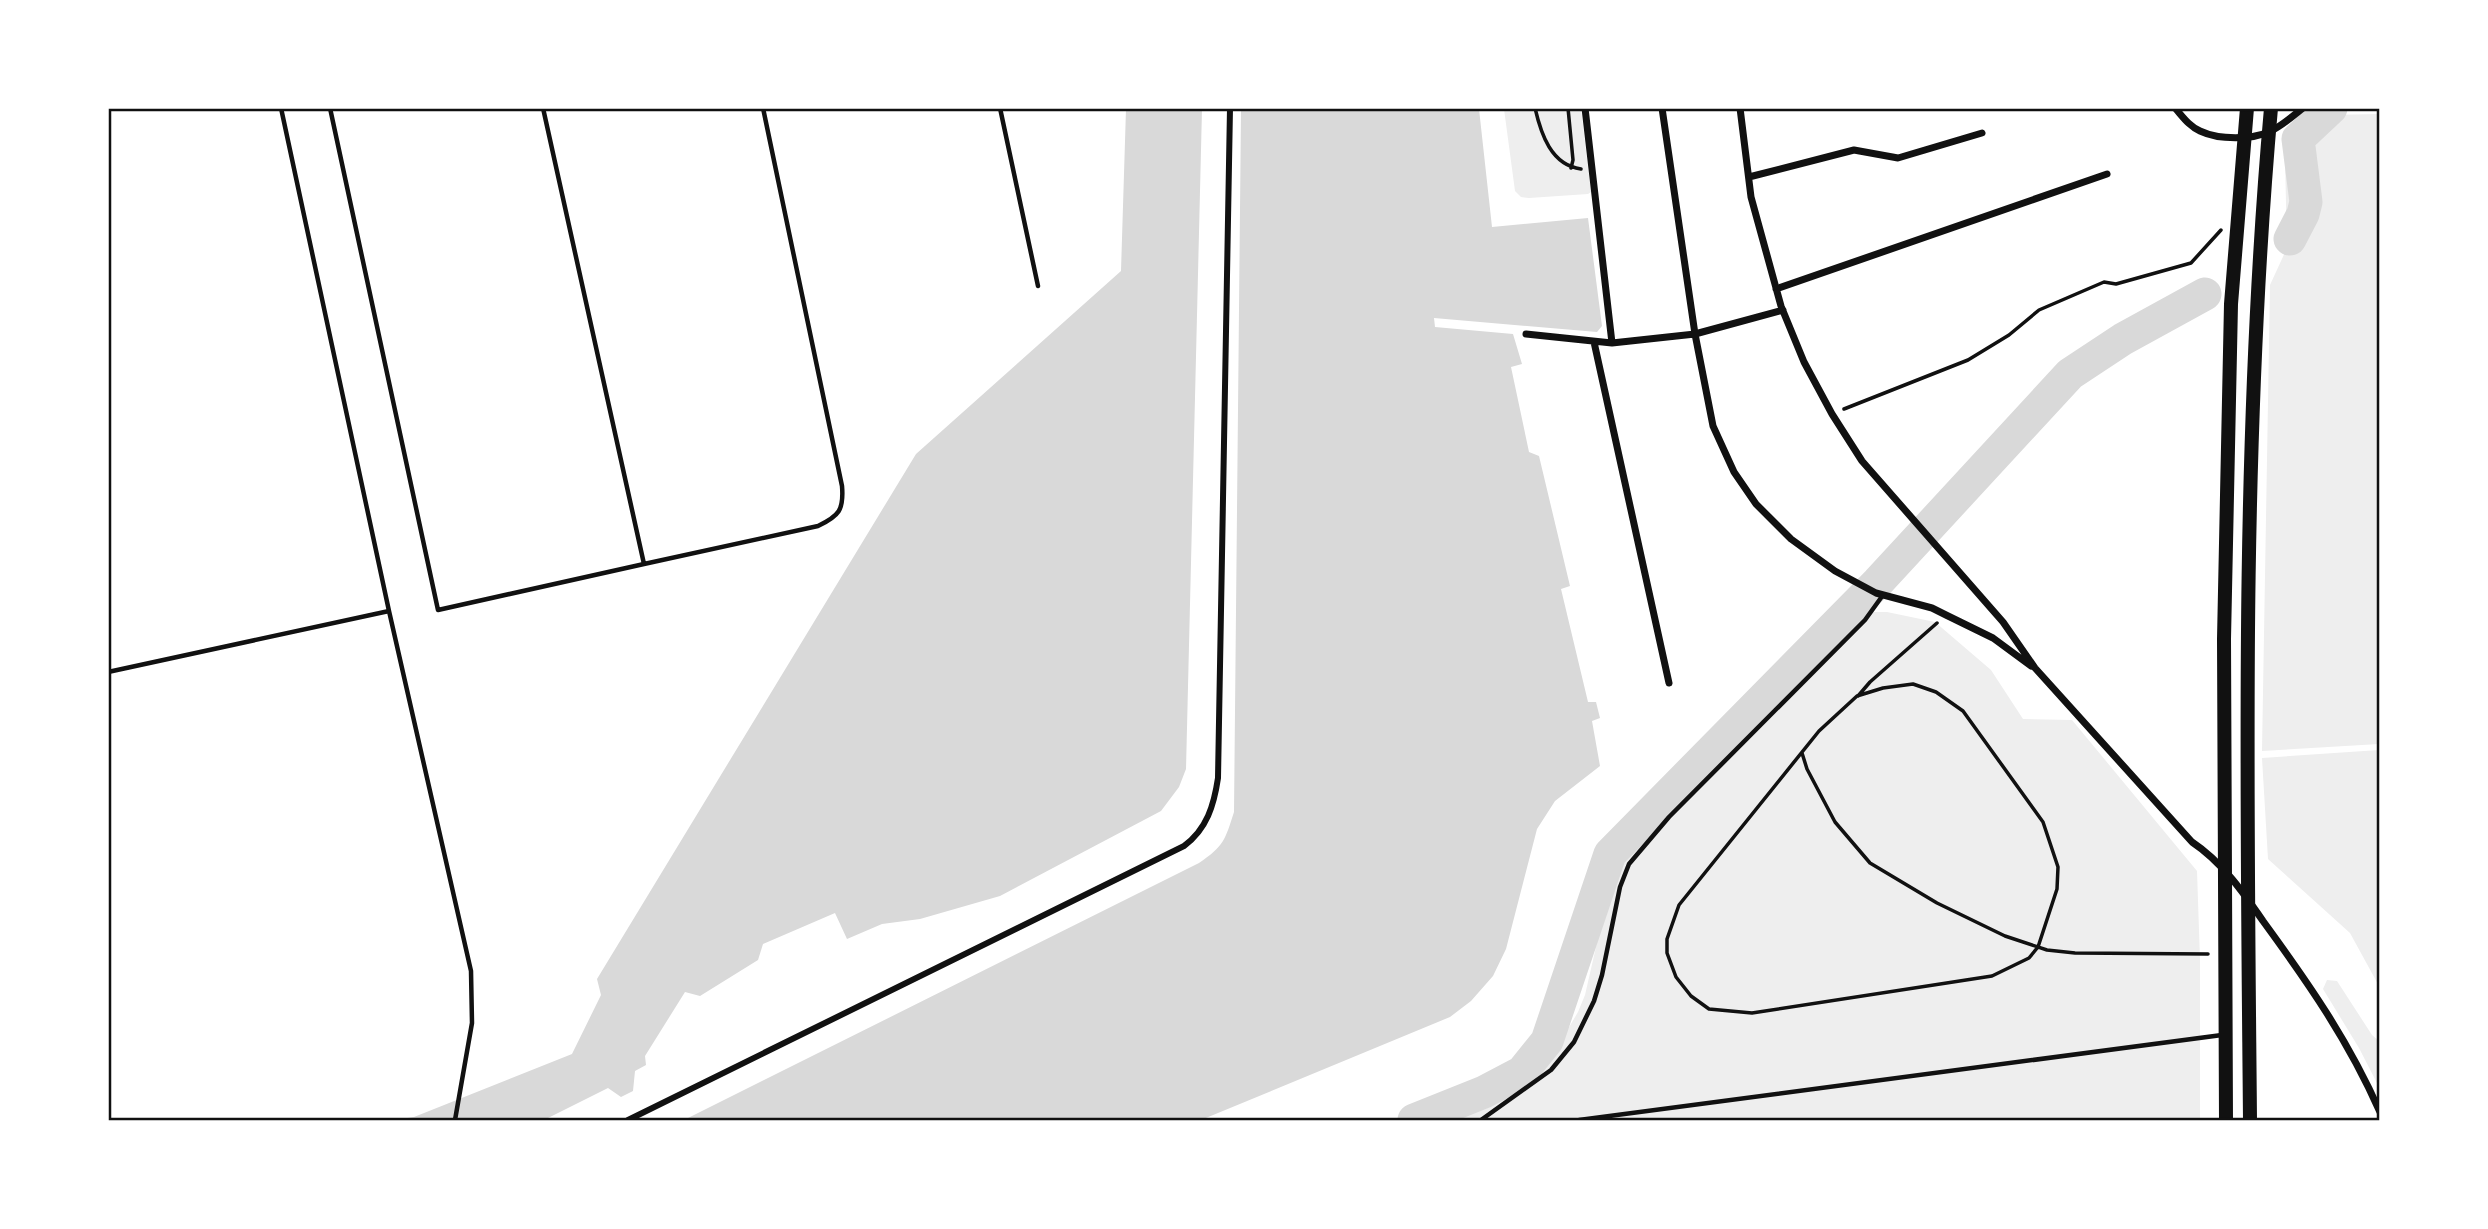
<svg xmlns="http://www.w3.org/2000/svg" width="2488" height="1229" viewBox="0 0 2488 1229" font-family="Lato,sans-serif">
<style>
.green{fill:#eee}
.water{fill:#d9d9d9}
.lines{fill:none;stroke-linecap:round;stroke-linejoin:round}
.river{stroke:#d9d9d9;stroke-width:33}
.path{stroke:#111;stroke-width:3.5}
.service{stroke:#111;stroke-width:4.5}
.pedestrian{stroke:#111;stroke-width:6}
.minor{stroke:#111;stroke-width:7}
.trunk{stroke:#111;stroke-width:14}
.neatline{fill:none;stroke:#111;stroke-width:2.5}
</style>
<rect width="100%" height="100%" fill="#fff"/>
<path class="green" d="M1504 109H1581L1591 192 1588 194 1529 198 1521 197 1515 191Z
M2379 114V744L2262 751 2270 285 2287 248 2285 159 2327 115Z
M1863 612H1887L1935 622 1991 670 2023 719 2072 720 2197 871 2200 960V1120H1439L1493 1098 1531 1079 1552 1056 1578 1012 1585 995 1607 899 1621 864 1659 817 1766 703 1852 617Z
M2379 750H2380L2379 986 2350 933 2268 859 2262 758Z
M2327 980 2337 981 2372 1035 2379 1041V1087L2359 1048 2323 989Z"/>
<path class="water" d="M1126 109H1202L1186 769 1179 787 1161 811 1000 896 920 919 882 924 847 939 835 913 763 944 758 960 700 996 685 992 645 1056 646 1065 635 1071 633 1091 621 1097 608 1088 544 1120H394L414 1117 572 1054 601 995 597 979 916 454 1121 271Z
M1241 109H1479L1492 227 1588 218 1602 326 1597 332 1434 318 1435 327 1513 334 1522 364 1511 367 1529 452 1539 456 1570 586 1561 589 1588 702H1596L1600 718 1592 721 1600 766 1555 801 1537 829 1506 949 1493 976 1471 1001 1450 1017 1201 1120H684L1199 863C1224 846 1225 840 1234 812Z"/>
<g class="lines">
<path class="river" d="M2290 239 2303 214 2306 202 2298 139 2331 108
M1414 1120 1484 1092 1522 1072 1547 1041 1610 854 1878 582 2070 374 2123 339 2205 294"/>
<path class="path" d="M1535 108C1541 134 1551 165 1581 169
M1568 108 1573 160 1571 168
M1844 409 1968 360 2009 335 2039 310 2104 282 2116 284 2191 263 2221 230
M1913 684 1936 692 1963 711 2043 822 2058 867 2057 889 2038 947 2029 958 1992 976 1752 1013 1709 1009 1691 996 1676 977 1667 953V939L1679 905 1819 731 1857 696 1883 688Z
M1858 696 1870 682 1937 623
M1802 753 1807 769 1835 822 1870 863 1937 903 2005 936 2047 950 2075 953 2208 954"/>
<path class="service" d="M281 108 389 611 471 971 472 1023 455 1120
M330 108 438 610 644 564 543 108
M1000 108 1038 286
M644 564 818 526C839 516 844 510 842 486L763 108
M108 672 389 611
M1481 1120 1551 1070 1574 1042 1594 1001 1602 975 1620 887 1629 864 1669 817 1865 620 1883 595
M1579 1120 2222 1035"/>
<path class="pedestrian" d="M628 1120 1184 846C1207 829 1214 805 1218 778L1230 108"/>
<path class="minor" d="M1585 108 1612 343
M1662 108 1695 334 1713 426 1734 472 1756 504 1791 539 1835 571 1876 593 1932 608 1946 615 1993 638 2031 666
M1740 108 1751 197 1781 306 1804 362 1832 414 1862 461 2003 622 2035 668 2192 842C2222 862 2243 892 2263 921 2309 984 2348 1040 2380 1112
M2175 108C2183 117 2189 126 2200 131 2219 140 2252 140 2271 131 2283 125 2293 116 2303 108
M1749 177 1854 150 1898 158 1982 133
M1776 289 2107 174
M1526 334 1612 343 1695 334 1783 310
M1594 342 1669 683"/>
<path class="trunk" d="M2226 1120 2224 639 2231 304 2247 108
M2250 1120C2247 783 2241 445 2271 108"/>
</g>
<rect width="2488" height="1229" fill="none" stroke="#ffffff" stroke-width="220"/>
<rect x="110" y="110" width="2268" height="1009" class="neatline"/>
</svg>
